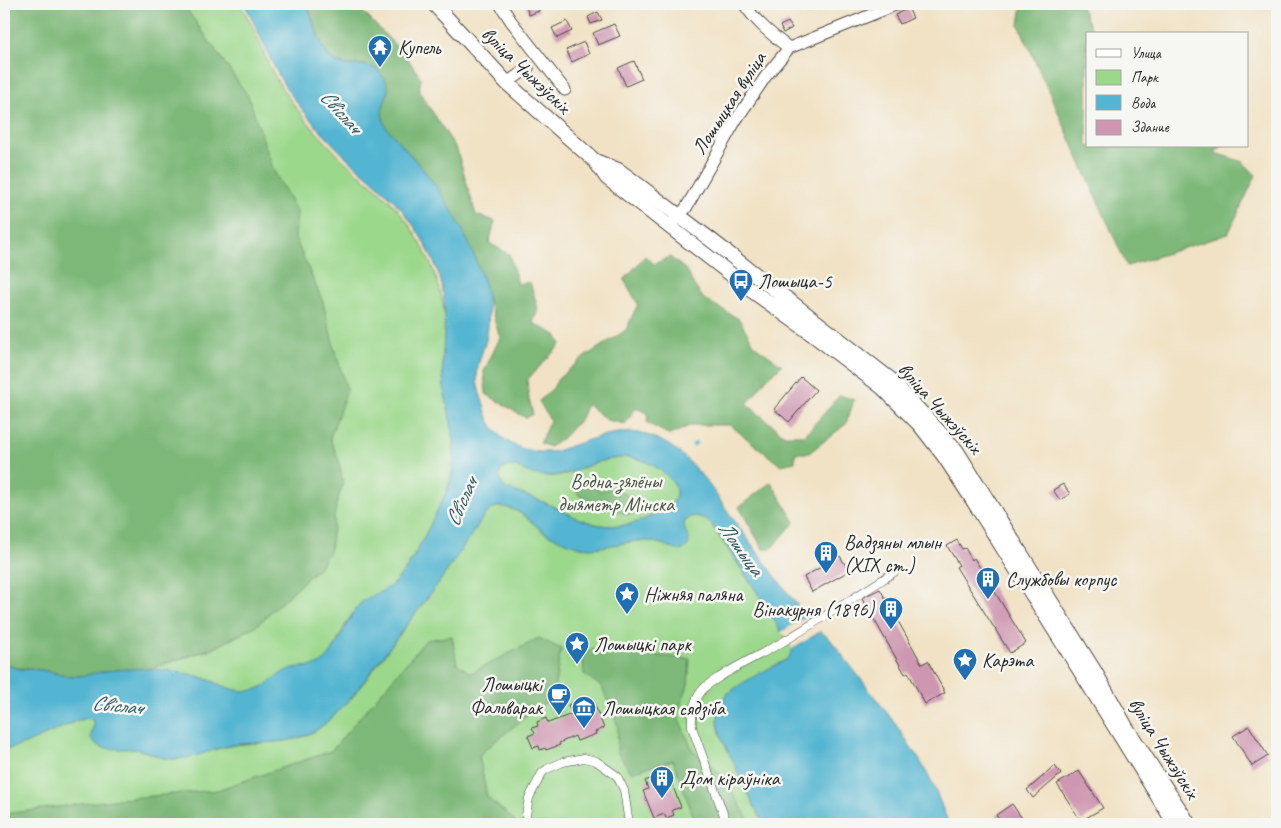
<svg xmlns="http://www.w3.org/2000/svg" width="1281" height="828" viewBox="0 0 1281 828" font-family="Caveat,sans-serif">
<style>
.green{fill:#9cd88c;stroke:#64825c}
.forest{fill:#7db878;stroke:#547252}
.water{fill:#53b5d1;stroke:#3f707e;fill-rule:evenodd}
.pier{fill:#f1e2c5}
.lines{fill:none;stroke-linecap:round;stroke-linejoin:round}
.stream{stroke:#53b5d1;stroke-width:3}
.building{fill:#ce96b1}
.pedestrian-casing{stroke:#494642;stroke-width:9}
.minor-casing{stroke:#494642;stroke-width:13}
.tertiary-casing{stroke:#494642;stroke-width:16}
.pedestrian{stroke:#fff;stroke-width:8}
.minor{stroke:#fff;stroke-width:11}
.tertiary{stroke:#fff;stroke-width:14}
.labels{text-anchor:middle;dominant-baseline:central;stroke-width:5;stroke-linejoin:round;paint-order:stroke}
.poi-label{font-size:20px;fill:#2b2b2b;stroke:#f6f6f2;text-anchor:start}
.street-label{font-size:20px;fill:#2b2b2b;stroke:#f6f6f2}
.park-label{font-size:20px;fill:#475643;stroke:#f6f6f2}
.water-label{font-size:21px;font-style:italic;fill:#395b65;stroke:#f6f6f2}
</style>
<rect width="100%" height="100%" fill="#f6f6f2"/>
<filter id="ink" filterUnits="userSpaceOnUse"><feTurbulence type="fractalNoise" baseFrequency=".02" numOctaves="2"/><feDisplacementMap in="SourceGraphic" scale="10" xChannelSelector="R" yChannelSelector="G"/><feConvolveMatrix kernelMatrix="1 2 1 2 8 2 1 2 1" color-interpolation-filters="sRGB"/></filter>
<filter id="wash" filterUnits="userSpaceOnUse"><feTurbulence type="fractalNoise" baseFrequency=".0096" numOctaves="4" result="noise"/><feDisplacementMap in="SourceGraphic" scale="20" xChannelSelector="R" yChannelSelector="G"/><feGaussianBlur stdDeviation="1.12" result="paint"/><feColorMatrix in="noise" values="0 0 0 0 0 0 0 0 0 0 0 0 0 0 0 0 0 1.4 0 .05"/><feComposite in="paint" operator="in"/></filter>
<g filter="url(#wash)">
<rect width="100%" height="100%" fill="#f1e2c5"/>
<path class="green" d="M183 4H239C254 23 260 47 271 69 278 83 287 96 297 109 311 127 326 143 342 159 357 173 374 186 389 200 407 218 421 242 431 265 439 282 446 311 445 330 444 346 442 362 443 378 445 401 453 422 454 445 454 456 454 467 451 478 447 492 440 505 434 518 423 539 413 562 397 580 393 585 388 589 382 592 373 596 364 598 358 606 353 613 348 620 344 627 337 639 333 659 318 665 310 668 302 666 294 668 292 669 286 672 285 672 274 678 265 688 252 691 233 694 218 682 201 677 184 672 167 671 149 669L215 648 256 626 321 565 330 438 294 238 274 171Z
M629 457C637 459 644 460 651 464 663 471 684 486 673 502 668 509 658 512 651 516 639 522 628 526 615 526 589 527 566 512 543 502 531 497 519 493 507 489 500 484 495 473 505 467 511 463 536 475 546 476 564 478 582 468 598 462 609 459 619 458 629 457Z
M502 506 516 511 524 515 542 531 549 535 581 547H597L638 541H646L654 542 683 550 689 544C687 538 683 529 684 523 687 511 704 517 710 523L767 607 792 649 789 658 736 688 728 693 720 705 723 740 753 804 764 824H4V750L25 744 83 718H90C95 723 94 728 91 734L96 744 101 746 114 748 136 749 161 757 175 759 234 745 285 741 302 737 317 730 335 715 352 698 440 581 484 516C490 510 494 507 502 506Z"/>
<path class="forest" d="M4 4H183L248 96 274 171 297 212 295 238 323 302 334 347 347 390 330 438 339 461 343 483 336 505 330 550 321 565 256 626 215 647 149 669 116 670 81 676H69L37 669 16 668 4 664Z
M307 4H355L405 55 421 78 419 91 457 150 476 215 495 221 489 243 509 254 518 284 530 282 538 309 533 323 556 335 561 344 527 380 529 399 533 414 526 418 486 394 484 371 500 338 478 266 456 219 432 181 386 127C377 111 385 105 388 89L367 65C357 64 348 66 338 63 321 57 313 20 307 4Z
M1022 4H1080L1094 34H1087V146H1147L1149 149 1155 146H1222L1215 153 1243 162 1256 175 1228 234 1127 266 1019 25Z
M645 256 654 264 670 257 686 270 695 287 704 299 739 319 755 346 782 365 767 378 747 404 784 435H805L840 395 854 400 846 424 809 453H795V462L780 465 730 425H691L670 435 647 423 648 413 636 408 625 424 607 420 587 404 581 418 563 438 550 447 540 443 550 420 539 401 553 388 558 379 583 358 626 330 638 304 624 280Z
M771 482 795 522 771 549H763L739 507Z
M585 483 593 486 600 491C605 490 610 488 615 489 619 489 622 492 625 494 631 497 649 503 637 511 634 514 630 515 626 514 620 513 614 509 608 508 594 504 588 504 577 493 577 487 580 484 585 483Z
M452 636 457 664 471 673 539 638 561 649 553 697 523 719 479 755 487 797 514 820 516 824H4V814L119 799 217 790 331 751 426 640Z
M591 649 690 659 688 685 677 715 693 751 722 775 747 817 748 824H696L673 760 631 772 617 752 618 726 602 687 584 674 583 656Z"/>
<path class="water" d="M243 4H307C312 17 321 51 332 60 347 72 368 57 381 74 399 97 373 102 386 127 401 145 419 163 433 182 455 212 473 248 484 283 489 301 490 321 486 340 483 351 477 364 477 376 477 385 480 394 483 402 485 411 488 419 493 427 506 447 534 455 556 451 582 443 611 429 638 433 686 441 713 492 739 527 760 555 780 583 801 610L804 619 800 621 810 638 820 631 830 639 894 722 919 759 928 775 937 794 949 824H764C752 803 742 781 732 759 726 748 720 736 718 724 717 715 719 705 724 698 734 685 770 668 786 660L790 655 792 649 803 642 794 625 781 632 767 607 715 528C709 521 701 514 691 517 689 517 686 519 685 521 680 532 698 539 683 550 675 551 669 547 662 544 657 542 652 542 646 541 627 540 608 548 589 548 576 547 561 540 549 535 532 526 526 510 504 507 495 505 490 510 484 516L440 581 351 698C338 712 323 729 304 736 281 745 256 741 232 745 213 749 196 758 177 759 161 760 154 753 140 750 125 746 99 755 91 737L94 725 93 721 90 718H87L76 721 25 744 4 750V664C9 666 14 668 20 669 27 670 35 669 42 670 55 673 66 677 80 676 89 675 98 672 107 671 129 668 153 668 174 671 185 673 196 675 206 679 222 685 237 694 254 690 267 687 275 676 287 670 297 666 309 669 319 664 336 657 345 620 359 605 369 594 385 593 396 581 412 564 422 541 433 519 439 506 447 494 451 479 454 467 455 453 454 440 451 418 444 397 443 375 441 341 450 308 439 275 428 245 409 214 385 192 373 180 360 170 348 159 326 138 306 116 289 92 277 75 269 57 261 38 255 26 251 14 243 4ZM629 457C637 459 644 460 651 464 663 471 684 486 673 502 668 509 658 512 651 516 639 522 628 526 615 526 589 527 566 512 543 502 531 497 519 493 507 489 500 484 495 473 505 467 513 462 522 471 530 473 535 475 540 476 546 476 565 476 581 468 598 462 609 459 619 458 629 457Z"/>
<path class="pier" d="M806 617V620L803 622 810 634 819 629 820 631 792 649 790 647 800 641 793 628 783 635 781 632Z"/>
<g class="lines">
<path class="stream" d="M693 445 696 443"/>
</g>
<g id="blocks">
<path class="building" d="M525 4H536L539 11 529 15Z
M806 4H810L812 9 808 10Z
M908 8 913 18 900 24 895 15Z
M598 12 602 20 591 24 588 17Z
M567 21 572 31 557 38 552 28Z
M788 22 792 28 783 33 780 26Z
M614 24 620 36 598 45 593 33Z
M584 42 589 54 572 62 566 50Z
M634 61 642 79 626 86 618 68Z
M801 377 816 390 789 422 774 409Z
M1063 484 1070 494 1060 500 1053 490Z
M957 540 962 549 965 548 972 560 974 558 1026 643 1010 653 956 567 959 565 947 546Z
M840 556 849 571 812 592 804 577Z
M880 589 922 664 928 661 945 693 925 704 908 672 905 674 862 598Z
M578 701 580 706 593 701 604 728 595 732 596 734 577 741 575 736 559 743 560 745 546 750 545 748 540 750 539 746 533 748 528 736 535 733 532 728 538 726 537 722 546 718 548 723 572 714 568 705Z
M1249 726 1268 756 1252 766 1233 736Z
M1055 766 1061 774 1033 798 1027 790Z
M1079 771 1103 808 1081 821 1057 784Z
M667 772 681 807 672 810 674 815 666 818 664 814 654 818 643 791 648 789 645 781Z
M1012 804 1026 824H1003L996 815Z"/>
</g>
</g>
<g filter="url(#ink)">
<use href="#blocks" fill-opacity="0" stroke="#494642" stroke-width="1"/>
<g class="lines">
<defs>
<path id="pedestrian" d="M529 824 526 815 529 798 542 773 547 769 563 762 584 758 596 761 617 776 624 790 629 824
M727 824 692 727C691 713 694 699 704 688 710 682 719 678 726 673 746 661 766 652 786 640 823 618 860 594 896 571"/>
<path id="minor" d="M500 4 511 21 565 90
M744 4C756 22 772 35 789 48
M507 83 528 68
M674 221 686 208 736 120 766 76 789 48 898 4"/>
<path id="tertiary" d="M434 4 507 83 595 161 607 178 751 290 800 325 883 388 920 425 944 456 969 494 1084 677 1175 824
M595 161 618 170 629 178 711 240 890 379 956 450 1095 672 1126 727 1189 824"/>
</defs>
<use href="#pedestrian" class="pedestrian-casing"/>
<use href="#minor" class="minor-casing"/>
<use href="#tertiary" class="tertiary-casing"/>
<use href="#pedestrian" class="pedestrian"/>
<use href="#minor" class="minor"/>
<use href="#tertiary" class="tertiary"/>
</g>
</g>
<defs>
<symbol id="temple-pin" viewBox="-11 -11 22 30"><path d="M0 17L-7.5 6A9.5 9.5 0 1 1 7.5 6Z" fill="#1f6fb2" stroke="#f6f6f2"/><path d="M0-6L5-2H3V0L6.5 2.5H4V6H1.5V3h-3V6H-4V2.5H-6.5L-3 0V-2H-5Z" fill="#fff"/></symbol>
<symbol id="bus-pin" viewBox="-11 -11 22 30"><path d="M0 17L-7.5 6A9.5 9.5 0 1 1 7.5 6Z" fill="#1f6fb2" stroke="#f6f6f2"/><path d="M-5-6H5V4H4V6H2V4H-2V6H-4V4H-5ZM-3.5-4V0h7V-4ZM-3.5 1.2v1.5H-2V1.2ZM2 1.2v1.5H3.5V1.2Z" fill="#fff"/></symbol>
<symbol id="building-pin" viewBox="-11 -11 22 30"><path d="M0 17L-7.5 6A9.5 9.5 0 1 1 7.5 6Z" fill="#1f6fb2" stroke="#f6f6f2"/><path d="M-4-6H4V6H1V3H-1V6H-4ZM-2.5-4.3h1.7v1.8h-1.7ZM.8-4.3h1.7v1.8H.8ZM-2.5-1h1.7V.8h-1.7ZM.8-1h1.7V.8H.8Z" fill="#fff"/></symbol>
<symbol id="sight-pin" viewBox="-11 -11 22 30"><path d="M0 17L-7.5 6A9.5 9.5 0 1 1 7.5 6Z" fill="#1f6fb2" stroke="#f6f6f2"/><path d="M0-6L1.8-2.2L6-1.7L2.9 1.2L3.7 5.4L0 3.3L-3.7 5.4L-2.9 1.2L-6-1.7L-1.8-2.2Z" fill="#fff"/></symbol>
<symbol id="cafe-pin" viewBox="-11 -11 22 30"><path d="M0 17L-7.5 6A9.5 9.5 0 1 1 7.5 6Z" fill="#1f6fb2" stroke="#f6f6f2"/><path d="M-5.5-4.5H6V0H3Q3 3.5 0 3.5H-2.5Q-5.5 3.5-5.5 0ZM3-3.2v2h1.7v-2ZM-6 4.5H4V6H-6Z" fill="#fff"/></symbol>
<symbol id="museum-pin" viewBox="-11 -11 22 30"><path d="M0 17L-7.5 6A9.5 9.5 0 1 1 7.5 6Z" fill="#1f6fb2" stroke="#f6f6f2"/><path d="M0-6L6-3V-2H-6V-3ZM-5-1h2V3h-2ZM-1-1h2V3h-2ZM3-1h2V3H3ZM-6 4H6V6H-6Z" fill="#fff"/></symbol>
</defs>
<g fill-rule="evenodd">
<use href="#temple-pin" x="366" y="33" width="28" height="38"/>
<use href="#bus-pin" x="727" y="267" width="28" height="38"/>
<use href="#building-pin" x="812" y="539" width="28" height="38"/>
<use href="#building-pin" x="974" y="565" width="28" height="38"/>
<use href="#sight-pin" x="613" y="580" width="28" height="38"/>
<use href="#building-pin" x="877" y="595" width="28" height="38"/>
<use href="#sight-pin" x="563" y="630" width="28" height="38"/>
<use href="#sight-pin" x="951" y="646" width="28" height="38"/>
<use href="#cafe-pin" x="545" y="681" width="28" height="38"/>
<use href="#museum-pin" x="570" y="694" width="28" height="38"/>
<use href="#building-pin" x="648" y="764" width="28" height="38"/>
</g>
<g class="labels">
<g class="poi-label">
<text x="398" y="47">Купель</text>
<text x="758" y="281">Лошыца-5</text>
<text x="844" y="542">Вадзяны млын<tspan x="844" dy="23">(XIX ст.)</tspan></text>
<text x="1006" y="579">Службовы корпус</text>
<text x="644" y="594">Ніжняя паляна</text>
<text x="874" y="609" text-anchor="end">Вінакурня (1896)</text>
<text x="594" y="644">Лошыцкі парк</text>
<text x="982" y="660">Карэта</text>
<text x="542" y="684" text-anchor="end">Лошыцкі<tspan x="542" dy="23">Фальварак</tspan></text>
<text x="602" y="708">Лошыцкая сядзіба</text>
<text x="680" y="778">Дом кіраўніка</text>
</g>
<g class="street-label">
<text transform="translate(526 70) rotate(44)">вуліца Чыжэўскіх</text>
<text transform="translate(729 103) rotate(-57)">Лошыцкая вуліца</text>
<text transform="translate(940 408) rotate(48)">вуліца Чыжэўскіх</text>
<text transform="translate(1164 748) rotate(58)">вуліца Чыжэўскіх</text>
</g>
<g class="park-label">
<text x="616" y="481">Водна-зялёны<tspan x="616" dy="23">дыяметр Мінска</tspan></text>
</g>
<g class="water-label">
<text transform="translate(341 111) rotate(48)">Свіслач</text>
<text transform="translate(461 502) rotate(-66)">Свіслач</text>
<text transform="translate(741 548) rotate(54)">Лошыца</text>
<text transform="translate(117 705) rotate(6)">Свіслач</text>
</g>
</g>
<rect width="1281" height="828" fill="none" stroke="#f6f6f2" stroke-width="20"/>
<rect x="1086" y="32" width="162" height="115" fill="#f6f6f2" stroke="#a5a5a2"/>
<rect x="1096" y="49" width="25" height="8" fill="#ffffff" stroke="#a5a5a2"/>
<text x="1131" y="58" font-size="15" fill="#2b2b2b">Улица</text>
<rect x="1096" y="70" width="25" height="15" fill="#9cd88c" stroke="#a5a5a2"/>
<text x="1131" y="82" font-size="15" fill="#2b2b2b">Парк</text>
<rect x="1096" y="95" width="25" height="15" fill="#53b5d1" stroke="#a5a5a2"/>
<text x="1131" y="108" font-size="15" fill="#2b2b2b">Вода</text>
<rect x="1096" y="120" width="25" height="15" fill="#ce96b1" stroke="#a5a5a2"/>
<text x="1131" y="132" font-size="15" fill="#2b2b2b">Здание</text>
</svg>
